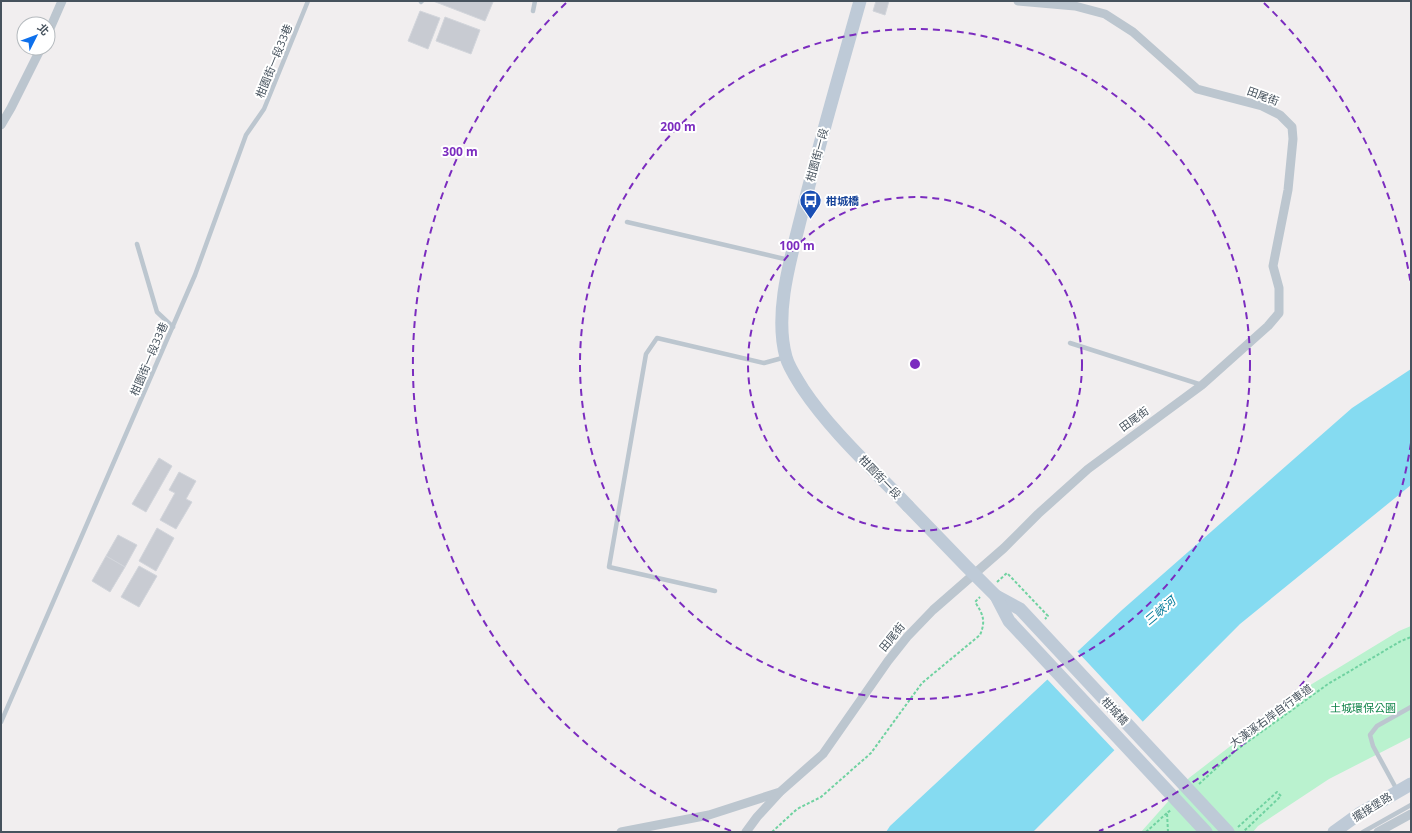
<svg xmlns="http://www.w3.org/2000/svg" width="1412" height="833" font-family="'Noto Sans','Noto Sans TC',sans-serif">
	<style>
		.green { fill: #baf2cf }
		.water { fill: #85dbf1 }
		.pier { fill: #f1eeef }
		.building { fill: #c8cbd2; stroke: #d2d5db }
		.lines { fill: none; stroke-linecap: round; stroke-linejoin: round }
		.path { stroke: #70d2a1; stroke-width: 2; stroke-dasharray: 3 2; stroke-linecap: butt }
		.lane { stroke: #bcc6cf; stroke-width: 4.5 }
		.street { stroke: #bcc6cf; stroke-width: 9 }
		.secondary { stroke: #becad7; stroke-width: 13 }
		.secondary-bridge { stroke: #becad7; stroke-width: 13 }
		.ring { fill: none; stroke: #7b2cbf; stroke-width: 2; stroke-dasharray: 7 5 }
		.labels { text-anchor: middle; stroke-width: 4; stroke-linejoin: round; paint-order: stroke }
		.street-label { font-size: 11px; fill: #46525d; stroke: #fff }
		.transit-label { font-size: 11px; font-weight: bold; fill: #164399; stroke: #fff; text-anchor: start }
		.park-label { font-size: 11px; fill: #11844a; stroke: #fff }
		.water-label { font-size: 12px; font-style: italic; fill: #057c9b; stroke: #fff }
		.centre { fill: #7b2cbf; stroke: #fff; stroke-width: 2 }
		.ring-label { font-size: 12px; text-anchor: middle; font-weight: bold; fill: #7b2cbf; stroke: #fff; stroke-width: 4; stroke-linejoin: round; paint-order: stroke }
	</style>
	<rect width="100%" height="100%" fill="#f1eeef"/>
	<!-- green -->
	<path class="green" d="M1411,626V737L1329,779L1258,826L1253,832H1141L1189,778L1307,687L1399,631Z"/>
	<!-- water -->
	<path class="water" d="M1411,369V485L1240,624L1033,832H886L890,826L1122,610L1352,408Z"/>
	<!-- pier -->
	<path class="pier" d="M1076,650L1144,723L1116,752L1046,678Z"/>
	<!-- building -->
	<g class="building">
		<path d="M433,1H490L493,2L485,21Z"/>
		<path d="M876,1H889L885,15L873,11Z"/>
		<path d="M420,11L440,18L428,49L408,41Z"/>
		<path d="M445,17L480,30L471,54L436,41Z"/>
		<path d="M159,458L172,466L146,512L132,504Z"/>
		<path d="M179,472L196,481L186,499L192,502L176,529L160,520L175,493L169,490Z"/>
		<path d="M157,528L174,538L156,571L139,561Z"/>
		<path d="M118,535L137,545L125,567L106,556Z"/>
		<path d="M106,556L125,567L110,592L92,581Z"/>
		<path d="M139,566L157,576L139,607L121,597Z"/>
	</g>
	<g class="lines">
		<!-- path -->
		<g class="path">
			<path d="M997,582L1007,573L1048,616L1045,619"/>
			<path d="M1199,784L1235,751L1328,684L1401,641L1411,637"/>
			<path d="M1238,827L1277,792L1281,796L1243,832"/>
			<path d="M772,832L797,809L821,797L871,753L922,683L980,635C986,621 983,614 975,602L980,597"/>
			<path d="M1146,832L1167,813"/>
			<path d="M1168,832L1167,813L1171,810"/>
		</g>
		<!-- lane -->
		<g class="lane">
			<path d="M421,2L422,1"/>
			<path d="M533,11L535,1"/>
			<path d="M627,222L789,260"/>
			<path d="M137,244L157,312L173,327"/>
			<path d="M1070,343L1202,385"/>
			<path d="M715,591L609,567L646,354L657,338L764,363L786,357"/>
			<path d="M1,722L195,275L246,135L264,109L308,1"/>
			<path d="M1397,790L1373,746L1370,735L1377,726L1411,707"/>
			<path d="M1363,832L1411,805"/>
		</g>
		<!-- street -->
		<g class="street">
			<path d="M48,33L62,1"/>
			<path d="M1,125L11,108L41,48"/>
			<path d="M621,832L709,815L780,792L823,754L888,661L907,637L933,610L1004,548L1038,514L1088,469L1202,385L1268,326L1279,313V288L1273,266L1288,190L1293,139L1292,127L1280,115L1262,106L1197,89L1133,32L1105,14L1075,6L1018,1"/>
			<path d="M746,832L757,817L779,793"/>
			<path d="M1378,832L1411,814"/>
		</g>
		<!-- secondary -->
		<g class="secondary">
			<path d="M860,1C841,69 821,137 804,205C793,251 773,310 786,357C789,368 797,379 803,389C831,431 873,469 908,506"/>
			<path d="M1334,832L1359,814L1411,784"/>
		</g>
		<!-- secondary-bridge -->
		<g class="secondary-bridge">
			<path d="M908,506L965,565L996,596L1020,609L1228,832"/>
			<path d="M996,596L1009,621L1206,832"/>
		</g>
	</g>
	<!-- distance rings -->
	<g class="ring">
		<circle cx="915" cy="364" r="167"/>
		<circle cx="915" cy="364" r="335"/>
		<path d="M1411 443A502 502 0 0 1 1099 831M731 831A502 502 0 0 1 566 3M1264 3A502 502 0 0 1 1411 285"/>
	</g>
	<!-- icons -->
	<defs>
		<symbol id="bus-pin" viewBox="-11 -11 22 30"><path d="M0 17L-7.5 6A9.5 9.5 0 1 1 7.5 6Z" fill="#1a4fb4" stroke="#fff"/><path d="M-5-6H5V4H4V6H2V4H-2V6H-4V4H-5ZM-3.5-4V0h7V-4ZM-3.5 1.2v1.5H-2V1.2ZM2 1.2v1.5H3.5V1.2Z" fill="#fff"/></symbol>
	</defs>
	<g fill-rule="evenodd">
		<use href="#bus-pin" x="798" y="188" width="25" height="34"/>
	</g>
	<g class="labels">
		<!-- street labels -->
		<g class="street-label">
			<text transform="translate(274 61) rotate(-68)" y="4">柑園街一段33巷</text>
			<text transform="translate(1263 96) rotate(20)" y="4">田尾街</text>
			<text transform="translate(817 155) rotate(-75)" y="4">柑園街一段</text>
			<text transform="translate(149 359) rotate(-67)" y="4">柑園街一段33巷</text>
			<text transform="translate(1134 419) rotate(-36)" y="4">田尾街</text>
			<text transform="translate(880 477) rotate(46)" y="4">柑園街一段</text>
			<text transform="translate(892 637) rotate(-51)" y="4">田尾街</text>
			<text transform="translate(1115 711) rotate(47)" y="4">柑城橋</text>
			<text transform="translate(1271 716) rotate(-36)" y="4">大漢溪右岸自行車道</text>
			<text transform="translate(1372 807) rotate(-32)" y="4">擺接堡路</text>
		</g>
		<!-- transit labels -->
		<g class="transit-label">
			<text x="826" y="205">柑城橋</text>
		</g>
		<!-- park labels -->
		<g class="park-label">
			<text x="1363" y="712">土城環保公園</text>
		</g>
		<!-- water labels -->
		<g class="water-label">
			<text transform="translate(1160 611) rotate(-40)" y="4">三峽河</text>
		</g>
	</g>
	<circle cx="915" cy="364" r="6" class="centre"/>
	<g class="ring-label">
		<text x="678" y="131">200 m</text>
		<text x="460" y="156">300 m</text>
		<text x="797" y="250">100 m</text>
	</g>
	<!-- border -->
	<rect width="1412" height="833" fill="none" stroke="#46525d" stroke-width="4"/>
	<!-- north arrow -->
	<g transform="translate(36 36) rotate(48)"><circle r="19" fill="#ffffff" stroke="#b5babe"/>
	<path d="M0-3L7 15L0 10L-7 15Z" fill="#0e70ec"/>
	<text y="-6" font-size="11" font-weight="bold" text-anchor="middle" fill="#46525d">北</text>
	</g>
</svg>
